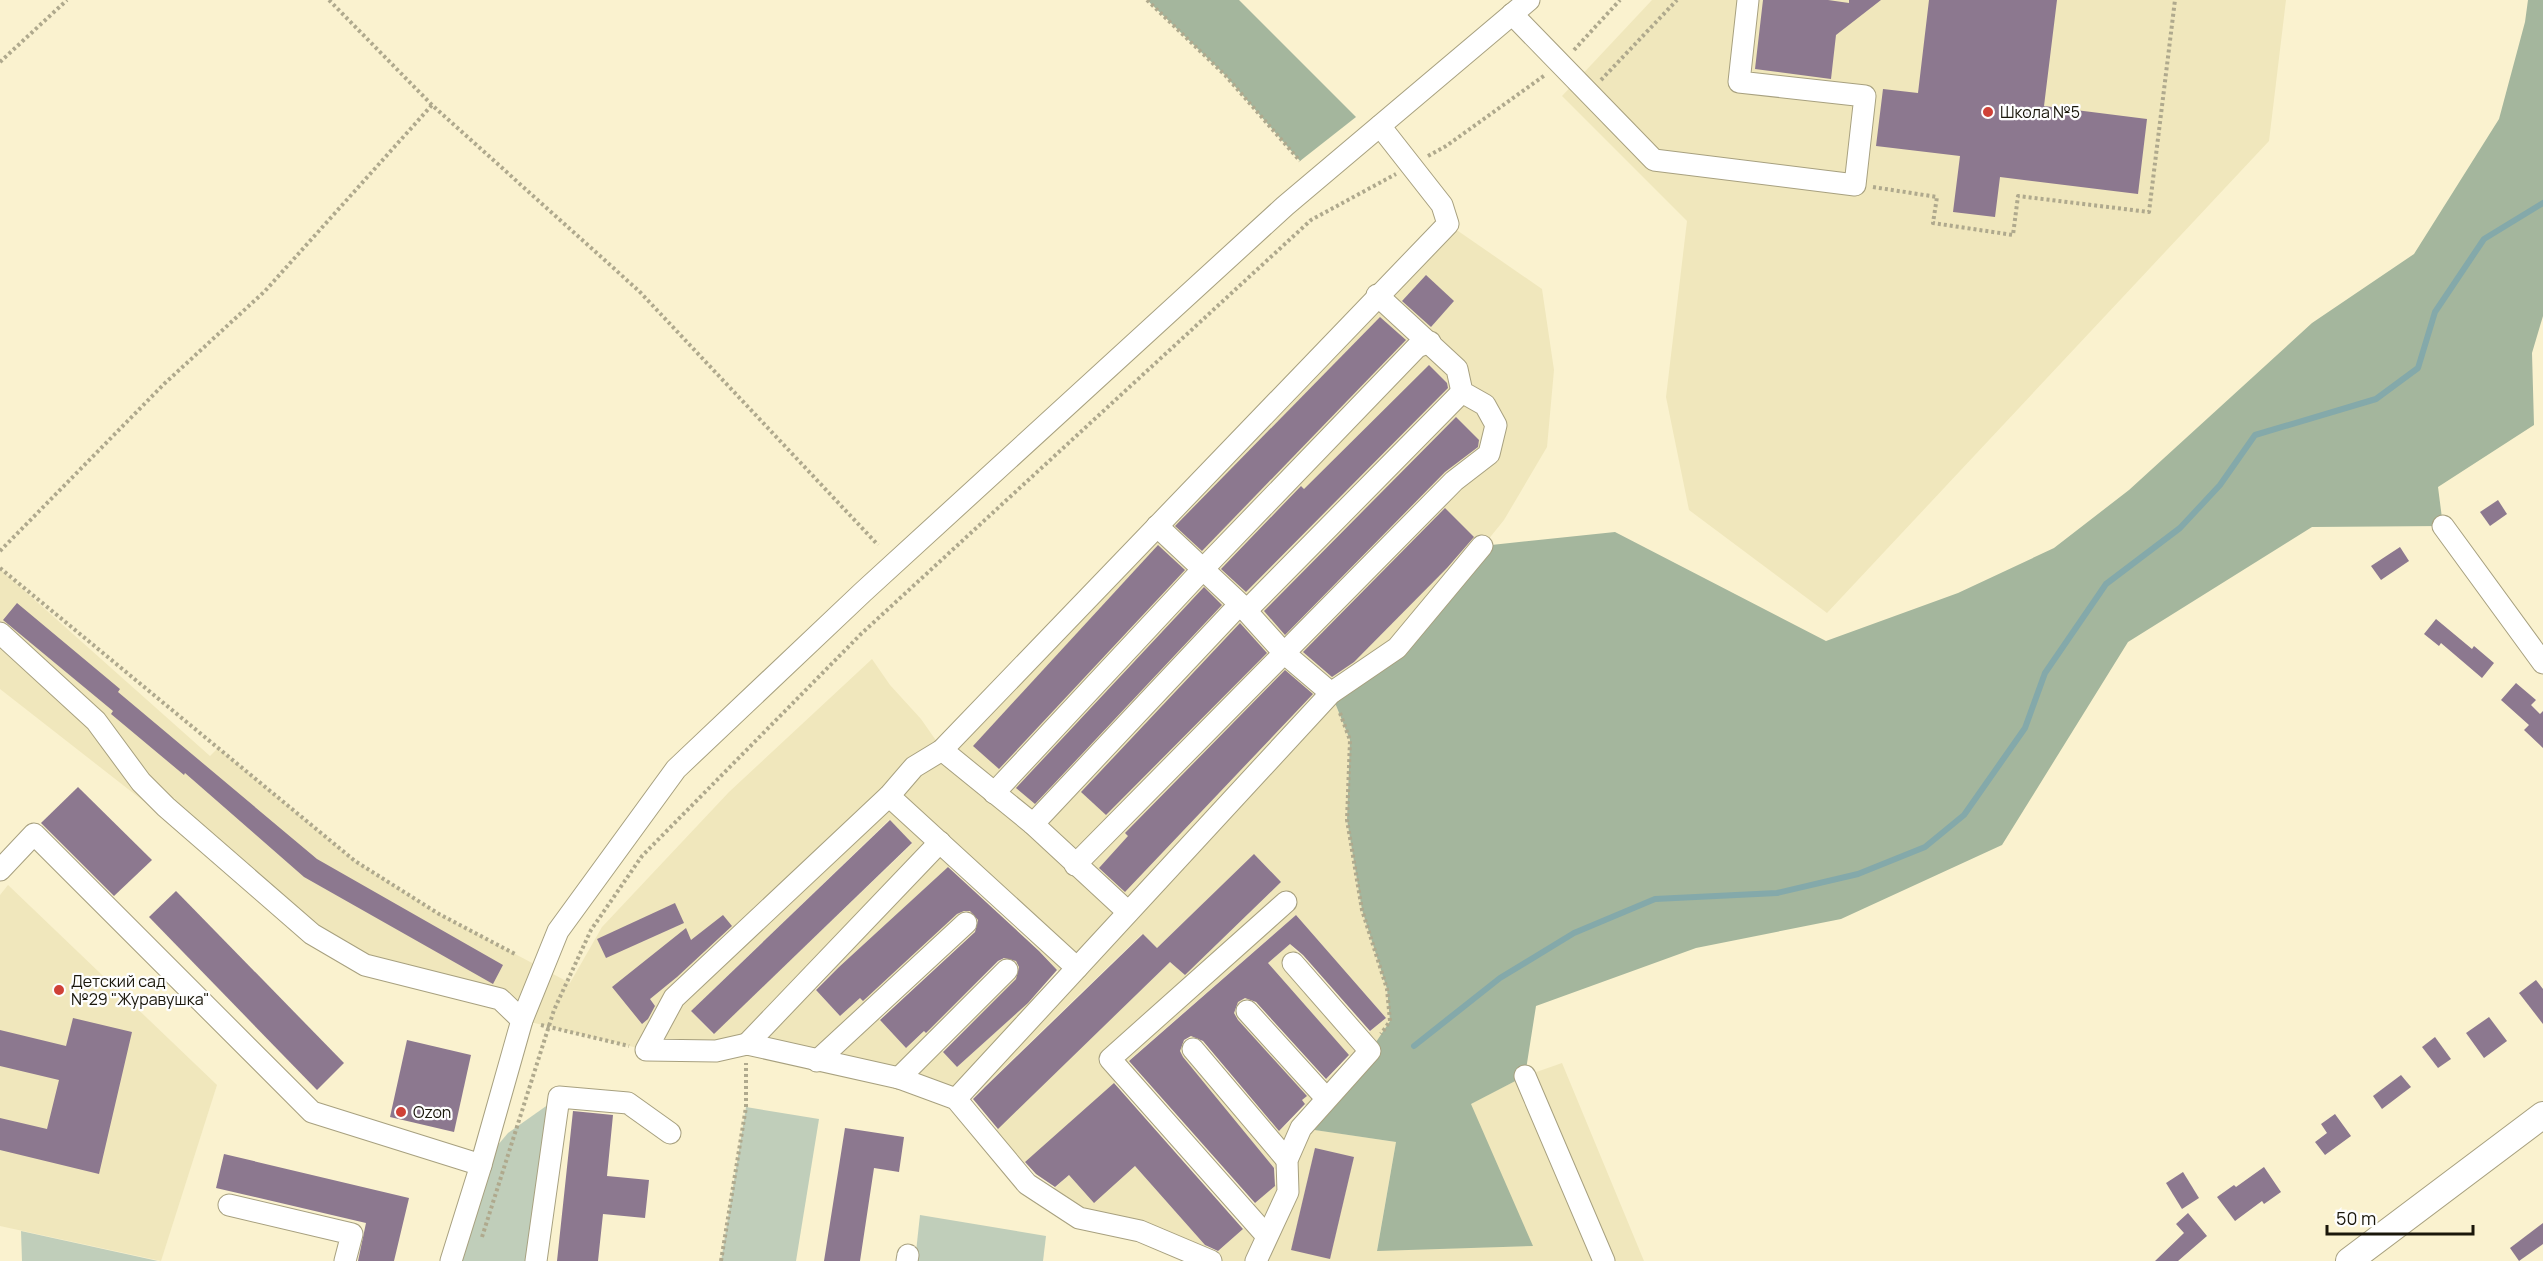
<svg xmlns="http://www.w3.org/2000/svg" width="2543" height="1261" font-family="Manrope,sans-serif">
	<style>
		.built { fill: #f0e7bc; fill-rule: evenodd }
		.green { fill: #c0ceba }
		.forest { fill: #a4b69d }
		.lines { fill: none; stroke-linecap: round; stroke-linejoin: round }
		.stream { stroke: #84a9aa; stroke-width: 6 }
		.building { fill: #8c788f }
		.minor-casing { stroke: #a7a07f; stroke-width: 23 }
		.major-casing { stroke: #a7a07f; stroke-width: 28 }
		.path { stroke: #afa98d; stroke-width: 4; stroke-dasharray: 3 3; stroke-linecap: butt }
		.minor { stroke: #fff; stroke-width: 21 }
		.major { stroke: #fff; stroke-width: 26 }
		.poi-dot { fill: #cf4137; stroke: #fefefe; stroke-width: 2 }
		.labels { text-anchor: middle; stroke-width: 4.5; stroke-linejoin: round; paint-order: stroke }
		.poi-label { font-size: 16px; fill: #1a170b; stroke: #fefefe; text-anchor: start }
	</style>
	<rect width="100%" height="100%" fill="#faf2cf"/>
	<!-- built -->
	<g class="built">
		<path d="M1652,0H2286L2269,141L1827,613L1689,510L1666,397L1687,221L1562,96Z"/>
		<path d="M1448,224L1542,289L1554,370L1547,447L1504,520L1454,582L1331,693L1350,740L1347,820L1362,910L1387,989L1390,1021L1370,1051L1302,1128L1396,1142L1377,1250L1532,1246L1470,1104L1525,1076L1562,1063L1644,1261H1211L1079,1218L1027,1184L956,1099L747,1044L646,1050L522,1020L500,999L365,965L160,814L0,689V569L210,756L218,748L355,861L439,914L570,983L602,927L729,792L872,659L890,685L921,719L942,749ZM889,820L912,844L713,1034L691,1011ZM1254,855L1281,882L1185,975L1170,962L996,1130L969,1101L1142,934L1157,948ZM956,860L1060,973L957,1067L942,1050L1031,969L1013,950L906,1048L879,1019L984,923L965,902L840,1016L815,989ZM1296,915L1386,1018L1368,1033L1290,944L1268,963L1351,1058L1323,1082L1243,990L1222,1009L1307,1107L1279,1131L1194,1034L1173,1052L1283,1178L1253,1205L1128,1061ZM1116,1082L1245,1227L1214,1255L1135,1166L1094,1202L1109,1139L1047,1195L1021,1166Z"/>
		<path d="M8,885L217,1085L161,1261L0,1226V895Z"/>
	</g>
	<!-- green -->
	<g class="green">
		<path d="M559,1097L536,1261H451L481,1165L508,1133Z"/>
		<path d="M746,1107L819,1119L796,1261H721Z"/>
		<path d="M920,1215L1046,1236L1043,1261H915Z"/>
		<path d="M21,1231L158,1261H22Z"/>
	</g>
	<!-- forest -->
	<g class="forest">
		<path d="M1147,0H1239L1356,117L1300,161L1225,75Z"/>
		<path d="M2528,0H2543V316L2532,353L2534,425L2438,487L2443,526L2312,527L2128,642L2002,845L1841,919L1696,948L1536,1006L1525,1076L1471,1104L1533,1246L1377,1251L1396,1142L1301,1128L1370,1051L1390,1021L1387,989L1362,910L1347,820L1350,740L1331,693L1397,648L1482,546L1615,532L1826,641L1958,593L2054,548L2129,490L2312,323L2414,254L2499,119L2525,22Z"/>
	</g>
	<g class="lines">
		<!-- stream -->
		<path class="stream" d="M1414,1046L1500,978L1574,933L1655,899L1777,893L1858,874L1925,847L1964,815L2025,728L2045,673L2106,584L2180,528L2220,485L2255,435L2376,399L2418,368L2435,312L2484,239L2543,203"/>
	</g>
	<!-- building -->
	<g class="building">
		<path d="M1763,0H1828L1849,3V0H1881L1836,35L1831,79L1755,69Z"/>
		<path d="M1929,0H2057L2044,106L2147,119L2138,194L2000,177L1995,217L1953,212L1960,156L1876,146L1883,89L1918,93Z"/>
		<path d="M1426,275L1454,301L1431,327L1402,301Z"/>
		<path d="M1380,317L1406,340L1202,551L1175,526Z"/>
		<path d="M1429,365L1447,383L1448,388L1246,592L1221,569L1301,486L1304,489Z"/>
		<path d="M1456,417L1479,440L1478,447L1445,472L1285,635L1264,611Z"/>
		<path d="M2498,500L2507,514L2490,526L2480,512Z"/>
		<path d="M1445,508L1474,537L1447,568L1354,662L1332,677L1303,652Z"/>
		<path d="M1158,545L1185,570L999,769L973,746Z"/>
		<path d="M2400,547L2409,561L2381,580L2371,566Z"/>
		<path d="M1204,587L1222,605L1035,804L1016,788Z"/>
		<path d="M17,603L120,689L118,692L317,859L503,965L493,984L304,877L185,773L184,775L111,714L113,711L3,620Z"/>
		<path d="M2436,619L2472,649L2474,646L2494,663L2482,678L2441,643L2439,646L2424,634Z"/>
		<path d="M1240,623L1267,653L1106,815L1081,792Z"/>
		<path d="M1285,670L1313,694L1125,892L1099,868L1128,836L1125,833Z"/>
		<path d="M2516,683L2536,700L2531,705L2540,714L2543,711V748L2524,730L2529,725L2501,700Z"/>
		<path d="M78,787L152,860L114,896L41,823Z"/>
		<path d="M890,820L912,843L714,1034L691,1011Z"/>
		<path d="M1254,854L1281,882L1185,975L1170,962L998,1129L973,1099L985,1087L1143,934L1157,948Z"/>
		<path d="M948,867L1039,951L1057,970L1028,1003L957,1067L943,1052L1016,979L1019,967L1016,961L1004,958L998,961L926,1033L924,1031L906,1048L880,1020L975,932L978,920L970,911H964L957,914L863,1001L860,998L840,1016L816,990L839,967Z"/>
		<path d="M176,891L344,1063L317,1090L149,917Z"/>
		<path d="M675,903L684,923L606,958L597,939Z"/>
		<path d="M723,915L732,926L677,977L650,999L655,1006L648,1019L642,1024L612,987L686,928L691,940Z"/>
		<path d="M1296,915L1386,1018L1370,1031L1303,955L1290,944L1268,963L1349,1055L1326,1079L1256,1002L1245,998L1238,1002L1234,1013L1238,1020L1307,1096L1302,1100L1305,1104L1279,1131L1203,1041L1191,1036L1184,1040L1180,1051L1183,1057L1274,1168L1275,1186L1255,1203L1129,1061Z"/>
		<path d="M2536,980L2543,989V1024L2519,993Z"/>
		<path d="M2489,1017L2507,1041L2484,1058L2466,1033Z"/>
		<path d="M73,1018L132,1032L99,1174L0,1150V1118L47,1129L59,1080L0,1066V1030L66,1046Z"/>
		<path d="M2435,1037L2451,1059L2438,1068L2422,1047Z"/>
		<path d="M407,1040L471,1055L454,1132L390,1117Z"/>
		<path d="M2401,1075L2411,1087L2382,1109L2373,1096Z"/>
		<path d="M1114,1083L1243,1229L1218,1251L1205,1245L1135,1166L1094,1203L1069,1175L1055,1187L1036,1174L1025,1162Z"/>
		<path d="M573,1111L613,1115L607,1176L649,1180L645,1218L603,1214L598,1261H557Z"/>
		<path d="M2335,1114L2351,1136L2325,1155L2315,1142L2327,1133L2321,1124Z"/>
		<path d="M845,1128L904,1137L899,1172L874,1168L860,1261H824Z"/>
		<path d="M1315,1148L1354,1157L1330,1259L1291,1250Z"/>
		<path d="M224,1154L409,1198L394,1261H358L366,1223L216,1188Z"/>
		<path d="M2264,1167L2281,1192L2264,1204L2262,1201L2235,1221L2217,1197L2234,1185L2236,1187Z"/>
		<path d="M2183,1172L2199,1198L2182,1209L2166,1183Z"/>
		<path d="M2188,1213L2207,1236L2178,1261H2155L2184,1233L2176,1224Z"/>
		<path d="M2543,1223V1244L2519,1261L2510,1248Z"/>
	</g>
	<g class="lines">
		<defs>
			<g id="minor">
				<path d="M1512,14L1654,160L1855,185L1865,96L1739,82L1748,0"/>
				<path d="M1157,526L1240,604L1284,653L1331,693"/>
				<path d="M2443,526L2543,663"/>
				<path d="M1246,611L1462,392"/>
				<path d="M0,633L96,721L141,782L166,807L312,934L365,965L500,999L522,1020"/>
				<path d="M942,750L1033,824L1128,912"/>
				<path d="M994,793L1204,568L1417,347L1430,342"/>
				<path d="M889,796L1077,968"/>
				<path d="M1033,824L1240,604"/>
				<path d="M1075,865L1454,481L1489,454L1496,425L1485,405L1462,392L1457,369L1377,295"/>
				<path d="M0,870L34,834L312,1112L481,1165"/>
				<path d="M1247,1011L1326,1098"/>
				<path d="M747,1044L940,842"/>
				<path d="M1193,1049L1287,1160"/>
				<path d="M817,1061L966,923"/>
				<path d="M1525,1076L1604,1261"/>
				<path d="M899,1078L1007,970"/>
				<path d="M956,1099L1331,693L1397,648L1482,546"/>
				<path d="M229,1205L352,1234L345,1261"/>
				<path d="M1266,1235L1110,1059L1286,902"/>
				<path d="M451,1261L481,1165L522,1020L558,931L676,769L863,592L1285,206L1529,0"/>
				<path d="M536,1261L559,1097L628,1103L670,1133"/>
				<path d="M907,1261L908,1255"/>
				<path d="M1211,1261L1140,1231L1079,1218L1027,1184L956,1099L899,1078L747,1044L716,1051L646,1050L674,998L889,796L914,767L942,750L1448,224L1442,205L1380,126"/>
				<path d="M1256,1261L1288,1192L1287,1160L1301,1128L1370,1051L1293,963"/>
			</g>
			<path id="major" d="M2349,1261L2543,1115"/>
		</defs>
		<!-- minor casing -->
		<use href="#minor" class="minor-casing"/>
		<!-- major casing -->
		<use href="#major" class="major-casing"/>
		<!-- path -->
		<g class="path">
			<path d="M329,0L432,105L639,291L878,545"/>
			<path d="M1147,0L1225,75L1300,161"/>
			<path d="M1574,50L1620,0"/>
			<path d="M0,62L67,0"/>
			<path d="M1601,80L1677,0"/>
			<path d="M1428,156L1446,146L1545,75"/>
			<path d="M1873,187L1937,197L1933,223L2013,235L2018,196L2149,212L2175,0"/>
			<path d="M0,551L164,384L265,291L432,105"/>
			<path d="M0,568L355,861L439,914L515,954"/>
			<path d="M1340,713L1350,740L1347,820L1362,910L1387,989L1390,1021L1381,1034"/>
			<path d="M541,1025L629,1046"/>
			<path d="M482,1237L554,1010L591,930L642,856L861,634L1311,220L1396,174"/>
			<path d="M721,1261L746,1107V1063"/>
		</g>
		<!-- minor -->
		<use href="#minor" class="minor"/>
		<!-- major -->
		<use href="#major" class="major"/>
	</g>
	<!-- markers -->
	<g class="poi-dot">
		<circle cx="1988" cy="112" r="6"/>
		<circle cx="59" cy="990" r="6"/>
		<circle cx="401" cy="1112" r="6"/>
	</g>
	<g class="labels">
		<!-- poi labels -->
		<g class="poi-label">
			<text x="2000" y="118">Школа №5</text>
			<text x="71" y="987">Детский сад<tspan x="71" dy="18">№29 "Журавушка"</tspan></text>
			<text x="413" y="1118">Ozon</text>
		</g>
	</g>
	<!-- scale -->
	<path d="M2327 1225v9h146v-9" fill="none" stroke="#1a170b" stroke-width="3"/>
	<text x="2336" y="1225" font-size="18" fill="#1a170b" stroke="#fefefe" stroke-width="4.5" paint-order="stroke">50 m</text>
</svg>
